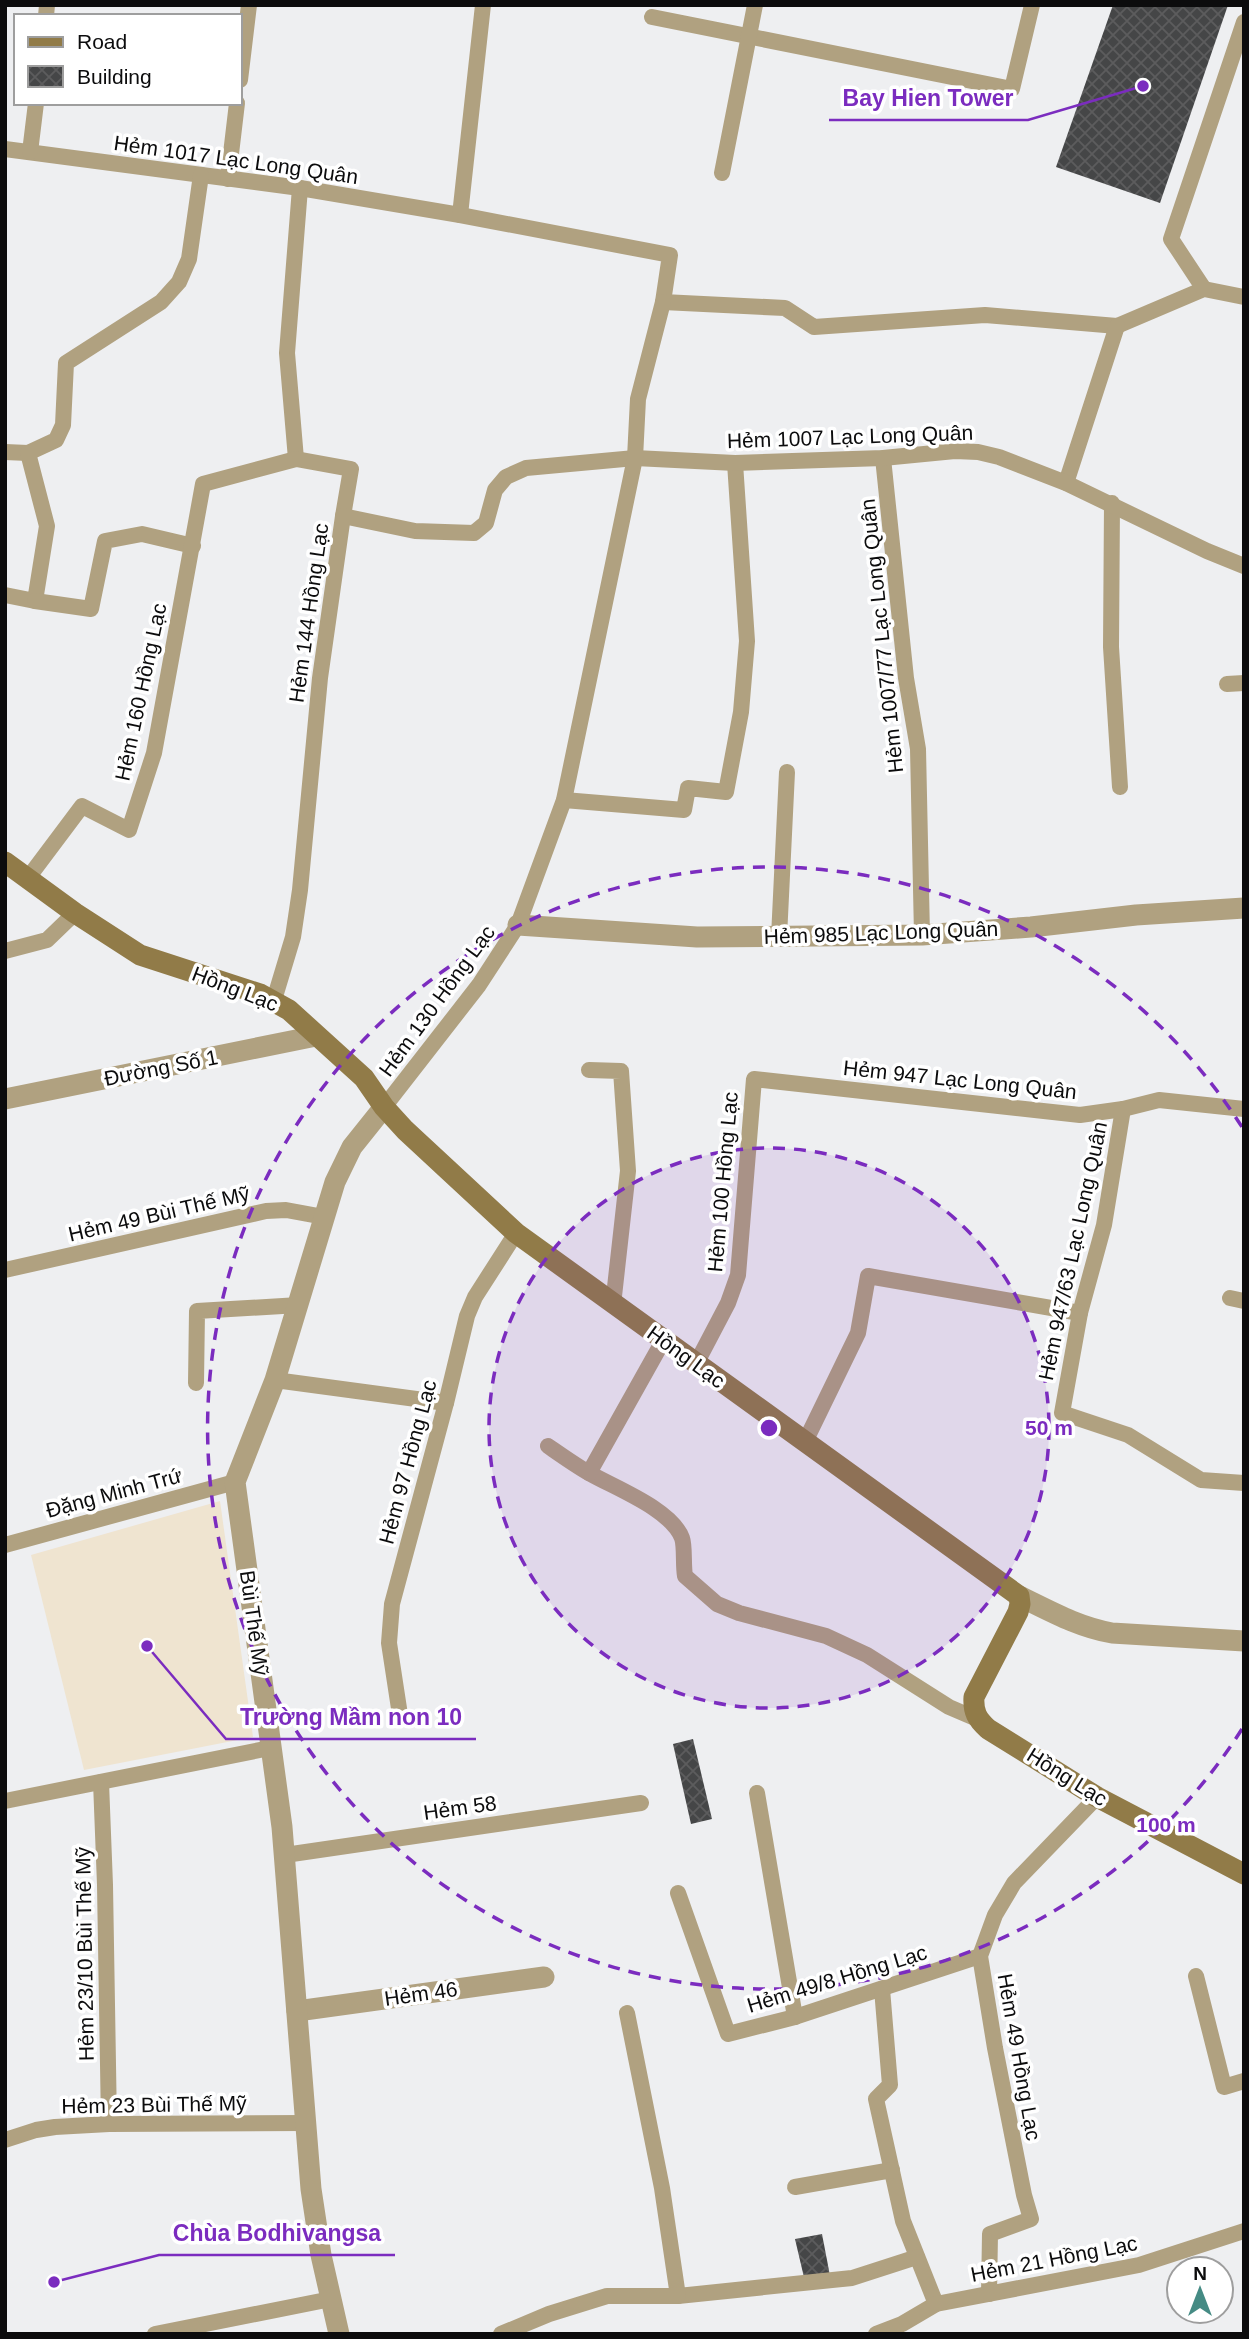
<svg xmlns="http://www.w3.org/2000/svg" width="1249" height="2339" font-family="Helvetica,sans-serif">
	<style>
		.education { fill: #efe4d0 }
		.building { fill: url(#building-cross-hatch) }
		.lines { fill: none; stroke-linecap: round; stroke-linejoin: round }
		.lane { stroke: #b0a180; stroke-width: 16 }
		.street { stroke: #b0a180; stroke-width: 21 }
		.secondary { stroke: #917b48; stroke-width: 21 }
		.ring { fill: none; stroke: #7b2cbf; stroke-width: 3.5; stroke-dasharray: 12 9 }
		.labels { text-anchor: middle; stroke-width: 7; stroke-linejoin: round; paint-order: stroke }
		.street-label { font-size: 21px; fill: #0c0c0d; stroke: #fff }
		.centre { fill: #7b2cbf; stroke: #fff; stroke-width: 3.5 }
		.ring-label { font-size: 21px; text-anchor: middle; font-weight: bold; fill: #7b2cbf; stroke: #fff; stroke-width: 7; stroke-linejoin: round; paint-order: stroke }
		.leader { fill: none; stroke: #7b2cbf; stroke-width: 2.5 }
		.callout-dot { fill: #7b2cbf; stroke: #fff; stroke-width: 2.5 }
		.callout-label { font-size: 23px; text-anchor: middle; font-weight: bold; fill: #7b2cbf; stroke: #fff; stroke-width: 7; stroke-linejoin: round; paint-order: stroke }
	</style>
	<defs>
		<pattern id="building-cross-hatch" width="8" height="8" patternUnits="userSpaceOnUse" patternTransform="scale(1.75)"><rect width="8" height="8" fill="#454647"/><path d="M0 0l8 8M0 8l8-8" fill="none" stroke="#5c5c5d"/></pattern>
	</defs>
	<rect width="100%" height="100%" fill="#eeeff1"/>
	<!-- education -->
	<path class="education" d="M220,1501L253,1737L84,1770L31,1555Z"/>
	<!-- building -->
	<g class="building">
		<path d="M1113,5H1228L1160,203L1056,167Z"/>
		<path d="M693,1739L712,1819L691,1824L673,1744Z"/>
		<path d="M822,2234L831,2281L806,2286L795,2239Z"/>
	</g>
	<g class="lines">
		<!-- lane -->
		<g class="lane">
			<path d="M46,16L47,5"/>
			<path d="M652,17L1012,89L1032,5"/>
			<path d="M240,80L249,5"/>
			<path d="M5,149L300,188L460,215L670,255L663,302L785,308L814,327L985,315L1117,326L1204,289L1244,297"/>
			<path d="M30,152L36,103"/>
			<path d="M722,173L755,5"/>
			<path d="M228,179L237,103"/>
			<path d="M460,215L483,5"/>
			<path d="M1204,289L1171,239L1244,22"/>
			<path d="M5,452L28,453"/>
			<path d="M883,458L906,678L918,749L922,935"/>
			<path d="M296,459L287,353L300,188"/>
			<path d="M1066,483L1117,326"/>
			<path d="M1112,503L1111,647L1120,787"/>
			<path d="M5,595L35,601L47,526L28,453L56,440L63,425L66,363L161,302L179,282L189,259L201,175"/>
			<path d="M35,601L91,609L105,541L142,534L193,546"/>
			<path d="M1227,684L1244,683"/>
			<path d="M564,800L684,810L688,788L726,792L741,712L747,641L735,463"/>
			<path d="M28,878L82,806L129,830L154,753L203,484L296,459L351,469L343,516"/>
			<path d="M779,937L787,772"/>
			<path d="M5,951L47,940L75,913"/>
			<path d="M274,1000L293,937L300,890L320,678L343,516L415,531L474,533L486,523L495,490L506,477L526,468L635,458L735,463L883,458L955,451L978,452L999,457L1066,483L1207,551L1244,566"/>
			<path d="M589,1070L621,1071L628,1171L613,1305"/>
			<path d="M384,1107L479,985L518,925L564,800L635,458L638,399L663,302"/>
			<path d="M1123,1109L1104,1225L1080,1313L1062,1413L1128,1435L1201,1480L1244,1483"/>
			<path d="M5,1270L266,1211L286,1210L324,1217"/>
			<path d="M1230,1298L1244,1301"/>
			<path d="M696,1364L728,1303L738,1275L754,1079L1080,1115L1123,1109L1159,1100L1244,1109"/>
			<path d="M275,1380L446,1403"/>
			<path d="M196,1383L197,1311L299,1305"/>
			<path d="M805,1442L858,1333L868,1276L1080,1313"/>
			<path d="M548,1446C561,1455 575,1465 589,1473C615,1488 671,1509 682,1538C685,1546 683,1565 685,1576L717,1604L739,1613L826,1636L867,1655L949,1707L977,1719"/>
			<path d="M589,1473L663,1341"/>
			<path d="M5,1545L235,1482"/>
			<path d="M400,1715L389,1643L392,1604L446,1403L467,1316L475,1297L516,1233"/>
			<path d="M101,1782L105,1885L109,2124"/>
			<path d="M757,1793L795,2017"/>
			<path d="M5,1801L270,1748"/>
			<path d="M285,1855L641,1803"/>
			<path d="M678,1893L728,2034L795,2017L980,1956"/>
			<path d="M1196,1976L1224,2087L1244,2081"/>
			<path d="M882,1989L890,2085L876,2099L903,2221L936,2304"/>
			<path d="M5,2140L36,2130L55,2127L109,2124L305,2123"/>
			<path d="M795,2187L892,2170"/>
			<path d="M989,2294L990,2234L1031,2219L1024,2195L995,2048L980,1956L995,1915L1014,1883L1097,1797"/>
			<path d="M678,2296L852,2278L917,2257"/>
			<path d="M155,2334L331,2299"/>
			<path d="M501,2334L549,2314L607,2296H678L662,2188L627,2013"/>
			<path d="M876,2334L902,2324L936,2304L1139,2265L1244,2231"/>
		</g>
		<!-- street -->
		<g class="street">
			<path d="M518,925L697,937L922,935L1031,927L1136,915L1244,908"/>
			<path d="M5,1099L316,1036"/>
			<path d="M1019,1596C1050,1611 1078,1627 1112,1633L1244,1641"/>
			<path d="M297,2011L544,1977"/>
			<path d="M339,2334L321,2255L311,2189L282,1827L235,1482L275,1380L335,1182L352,1147L384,1107"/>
		</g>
		<!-- secondary -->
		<path class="secondary" d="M5,862L75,913L140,955L260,994L289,1010L364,1078L384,1107L405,1130L516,1233L1019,1596L1020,1604L1018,1612L974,1697C973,1712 977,1719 988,1729L1097,1797L1244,1874"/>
	</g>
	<!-- distance rings -->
	<circle cx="769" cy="1428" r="280" fill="#7b2cbf" fill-opacity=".12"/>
	<g class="ring">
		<circle cx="769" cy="1428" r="280"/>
		<path d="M1242 1729A561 561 0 1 1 1242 1127"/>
	</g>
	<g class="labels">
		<!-- street labels -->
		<g class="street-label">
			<text transform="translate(236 160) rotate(8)" y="7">Hẻm 1017 Lạc Long Quân</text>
			<text transform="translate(850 437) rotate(-2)" y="7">Hẻm 1007 Lạc Long Quân</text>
			<text transform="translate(309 613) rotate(-82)" y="7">Hẻm 144 Hồng Lạc</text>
			<text transform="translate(882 636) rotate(-96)" y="7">Hẻm 1007/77 Lạc Long Quân</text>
			<text transform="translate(141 692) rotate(-78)" y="7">Hẻm 160 Hồng Lạc</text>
			<text transform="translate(881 933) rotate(-2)" y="7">Hẻm 985 Lạc Long Quân</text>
			<text transform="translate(235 989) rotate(21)" y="7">Hồng Lạc</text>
			<text transform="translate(437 1001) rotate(-54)" y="7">Hẻm 130 Hồng Lạc</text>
			<text transform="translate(161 1068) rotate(-11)" y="7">Đường Số 1</text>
			<text transform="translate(960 1080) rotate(6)" y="7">Hẻm 947 Lạc Long Quân</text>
			<text transform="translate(723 1182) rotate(-85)" y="7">Hẻm 100 Hồng Lạc</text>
			<text transform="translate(159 1214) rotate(-13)" y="7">Hẻm 49 Bùi Thế Mỹ</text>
			<text transform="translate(1073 1251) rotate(-78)" y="7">Hẻm 947/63 Lạc Long Quân</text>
			<text transform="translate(686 1357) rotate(36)" y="7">Hồng Lạc</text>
			<text transform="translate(408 1462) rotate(-75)" y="7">Hẻm 97 Hồng Lạc</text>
			<text transform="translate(114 1493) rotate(-15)" y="7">Đặng Minh Trứ</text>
			<text transform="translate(254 1623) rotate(82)" y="7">Bùi Thế Mỹ</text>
			<text transform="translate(1067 1777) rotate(32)" y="7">Hồng Lạc</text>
			<text transform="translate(460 1808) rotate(-8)" y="7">Hẻm 58</text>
			<text transform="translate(85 1954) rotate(-91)" y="7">Hẻm 23/10 Bùi Thế Mỹ</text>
			<text transform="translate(837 1979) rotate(-17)" y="7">Hẻm 49/8 Hồng Lạc</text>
			<text transform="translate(421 1994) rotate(-8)" y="7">Hẻm 46</text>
			<text transform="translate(1019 2057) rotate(80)" y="7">Hẻm 49 Hồng Lạc</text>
			<text transform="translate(154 2105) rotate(-1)" y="7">Hẻm 23 Bùi Thế Mỹ</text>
			<text transform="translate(1054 2259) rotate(-11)" y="7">Hẻm 21 Hồng Lạc</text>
		</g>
	</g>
	<circle cx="769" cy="1428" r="10" class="centre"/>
	<g class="ring-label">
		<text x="1049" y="1435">50 m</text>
		<text x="1166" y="1832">100 m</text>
	</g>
	<!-- callouts -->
	<path class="leader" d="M1143 86L1028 120H829M147 1646L226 1739H476M54 2282L159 2255H395"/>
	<g class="callout-dot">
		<circle cx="1143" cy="86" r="7"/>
		<circle cx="147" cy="1646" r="7"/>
		<circle cx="54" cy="2282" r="7"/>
	</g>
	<g class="callout-label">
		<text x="928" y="106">Bay Hien Tower</text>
		<text x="351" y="1725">Trường Mầm non 10</text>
		<text x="277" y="2241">Chùa Bodhivangsa</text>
	</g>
	<!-- border -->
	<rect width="1249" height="2339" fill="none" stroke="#0c0c0d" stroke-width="14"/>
	<!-- legend -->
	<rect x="14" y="14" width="228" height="91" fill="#ffffff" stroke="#9e9e9e" stroke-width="2"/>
	<rect x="28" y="37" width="35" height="10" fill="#917b48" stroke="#9e9e9e" stroke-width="2"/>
	<text x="77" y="49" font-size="21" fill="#0c0c0d">Road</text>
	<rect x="28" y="66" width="35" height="21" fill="url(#building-cross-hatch)" stroke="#9e9e9e" stroke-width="2"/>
	<text x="77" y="84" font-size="21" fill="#0c0c0d">Building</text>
	<!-- north arrow -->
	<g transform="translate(1200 2290)"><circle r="33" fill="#ffffff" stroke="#9e9e9e" stroke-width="2"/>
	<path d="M0-5L12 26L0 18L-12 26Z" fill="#458b84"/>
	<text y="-10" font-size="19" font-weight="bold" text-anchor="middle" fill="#0c0c0d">N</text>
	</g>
</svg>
